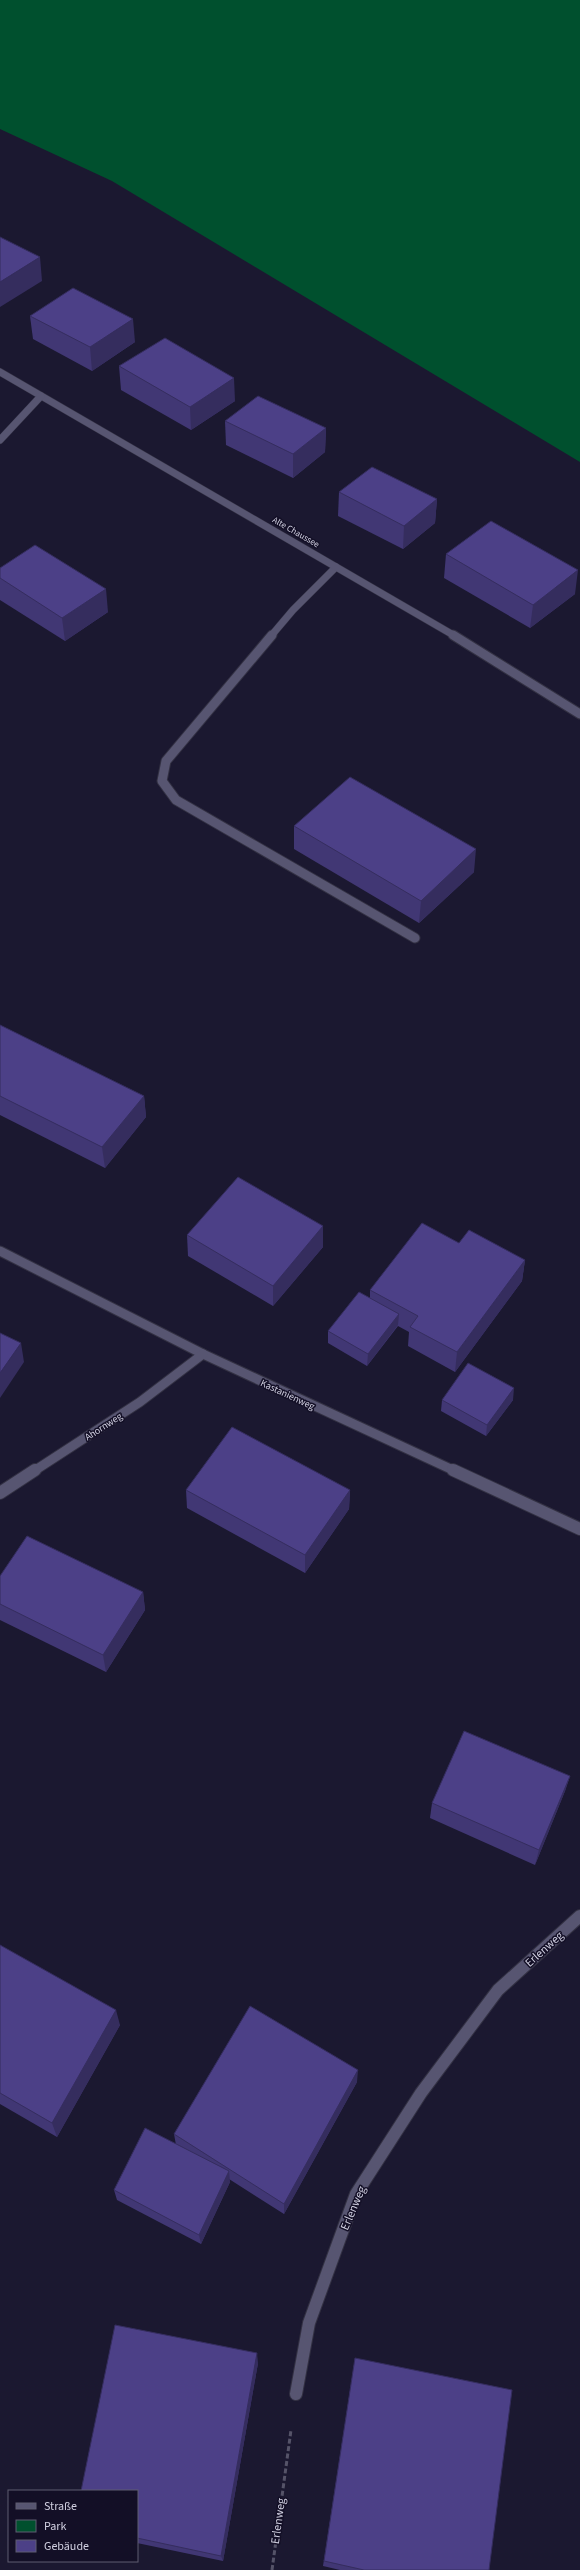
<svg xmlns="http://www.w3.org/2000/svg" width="580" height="2570" font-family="'Source Sans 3',sans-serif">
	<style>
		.green { fill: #00502e }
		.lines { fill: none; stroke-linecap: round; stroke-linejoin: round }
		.lane-far1-casing { stroke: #333143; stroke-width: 8 }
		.lane-casing { stroke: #333143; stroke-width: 11 }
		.street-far2-casing { stroke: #333143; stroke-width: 8 }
		.street-far1-casing { stroke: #333143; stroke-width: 11 }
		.street-casing { stroke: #333143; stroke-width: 14 }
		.path { stroke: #555368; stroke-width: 3; stroke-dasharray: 5 2.5; stroke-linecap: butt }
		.lane-far1 { stroke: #575571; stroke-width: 7 }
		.lane { stroke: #575571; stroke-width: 9 }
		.street-far2 { stroke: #575571; stroke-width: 7 }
		.street-far1 { stroke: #575571; stroke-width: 9 }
		.street { stroke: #575571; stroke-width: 12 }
		.wall { fill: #413774 }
		.shaded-wall { fill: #352d5e }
		.building { fill: #4c4087; stroke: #352d5e }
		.labels { text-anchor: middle; stroke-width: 3; stroke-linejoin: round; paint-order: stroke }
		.far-street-label { font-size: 9px; fill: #d0cfe0; stroke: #130f26 }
		.street-label { font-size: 10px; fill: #d0cfe0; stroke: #130f26 }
		.near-street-label { font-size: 12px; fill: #d0cfe0; stroke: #130f26 }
	</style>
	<rect width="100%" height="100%" fill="#1b1830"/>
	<!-- green -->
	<path class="green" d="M0,0H580V462L112,181L0,129Z"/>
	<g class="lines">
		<defs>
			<path id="lane-far1" d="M271,636L293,610L336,567"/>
			<path id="lane" d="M272,635L166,761L162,781L176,800L415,938"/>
			<g id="street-far2">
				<path d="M0,372L455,636"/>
				<path d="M0,440L41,396"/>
			</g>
			<g id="street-far1">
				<path d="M453,635L580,714"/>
				<path d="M0,1251L203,1354L455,1471"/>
				<path d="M34,1471L140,1402L203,1354"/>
			</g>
			<g id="street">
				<path d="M453,1470L580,1529"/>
				<path d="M0,1493L35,1470"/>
				<path d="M296,2394L309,2323L356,2194L421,2093L498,1990L580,1916"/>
			</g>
		</defs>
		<!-- lane-far1 casing -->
		<use href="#lane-far1" class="lane-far1-casing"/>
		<!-- lane casing -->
		<use href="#lane" class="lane-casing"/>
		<!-- street-far2 casing -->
		<use href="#street-far2" class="street-far2-casing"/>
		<!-- street-far1 casing -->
		<use href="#street-far1" class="street-far1-casing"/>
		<!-- street casing -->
		<use href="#street" class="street-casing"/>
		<!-- path -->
		<path class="path" d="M272,2570L291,2430"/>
		<!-- lane-far1 -->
		<use href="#lane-far1" class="lane-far1"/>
		<!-- lane -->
		<use href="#lane" class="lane"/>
		<!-- street-far2 -->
		<use href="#street-far2" class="street-far2"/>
		<!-- street-far1 -->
		<use href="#street-far1" class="street-far1"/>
		<!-- street -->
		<use href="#street" class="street"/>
	</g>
	<!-- wall -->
	<g class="wall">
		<path d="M30,316L135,342L92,371L33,339Z"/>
		<path d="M119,366L235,401L191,430L121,390Z"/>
		<path d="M225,421L326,428L325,452L293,478L226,445Z"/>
		<path d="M339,492L437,499L435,523L403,549L338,516Z"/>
		<path d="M446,554L575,594L530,628L444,578Z"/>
		<path d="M0,568L108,612L65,641L0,600Z"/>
		<path d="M294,826L474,872L419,923L294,849Z"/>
		<path d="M0,1025L144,1096L146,1117L105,1168L0,1115Z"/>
		<path d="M323,1226V1247L273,1306L188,1256L187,1235Z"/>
		<path d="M459,1243L525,1260L522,1281L455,1372L408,1346L409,1332L398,1326L367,1366L328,1343V1331L370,1298V1290Z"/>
		<path d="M442,1400H513L486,1436L441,1411Z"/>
		<path d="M186,1490H350L349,1509L305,1573L187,1508Z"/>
		<path d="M0,1576L143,1592L145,1610L106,1672L0,1620Z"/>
		<path d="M570,1776L565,1791L535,1865L430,1818L432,1803Z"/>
		<path d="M0,1945L120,2025L57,2137L0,2104Z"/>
		<path d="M357,2082L284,2214L229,2179L230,2182L201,2244L117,2200L114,2190L176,2145L174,2134Z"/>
		<path d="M355,2358L489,2570H340L323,2566Z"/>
		<path d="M258,2363L223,2561L137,2543V2491Z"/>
	</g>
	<!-- shaded-wall -->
	<g class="shaded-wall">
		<path d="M40,257L42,281L0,307V282Z"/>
		<path d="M133,319L135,342L92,371L90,347Z"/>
		<path d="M234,378L235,401L191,430L190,407Z"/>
		<path d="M326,428L325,452L293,478V454Z"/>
		<path d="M437,499L435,523L403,549L404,526Z"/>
		<path d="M578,570L575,594L530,628L533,605Z"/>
		<path d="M106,589L108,612L65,641L62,618Z"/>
		<path d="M476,849L474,872L419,923L421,901Z"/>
		<path d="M144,1096L146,1117L105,1168L102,1147Z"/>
		<path d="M323,1226V1247L273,1306V1286Z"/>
		<path d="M525,1260L522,1281L455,1372L457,1352Z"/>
		<path d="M399,1314L398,1325L367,1366L368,1354Z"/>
		<path d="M21,1343L24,1362L0,1398V1373Z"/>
		<path d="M514,1388L513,1400L486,1436L487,1425Z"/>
		<path d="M350,1490L349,1509L305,1573V1555Z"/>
		<path d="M143,1592L145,1610L106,1672L103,1655Z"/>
		<path d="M570,1776L565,1791L535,1865L539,1850Z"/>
		<path d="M116,2010L120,2025L57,2137L52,2123Z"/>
		<path d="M358,2070L357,2082L284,2214V2204Z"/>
		<path d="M229,2171L230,2182L201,2244L199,2235Z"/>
		<path d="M257,2353L258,2363L223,2561L221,2556Z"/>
	</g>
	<!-- building -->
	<g class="building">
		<path d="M0,237L40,257L0,282Z"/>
		<path d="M73,288L133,319L90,347L30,316Z"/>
		<path d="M165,338L234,378L190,407L119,366Z"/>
		<path d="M258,396L326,428L293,454L225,421Z"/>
		<path d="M372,467L437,499L404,526L339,492Z"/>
		<path d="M491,521L578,570L533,605L446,554Z"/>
		<path d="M35,545L106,589L62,618L0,578V568Z"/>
		<path d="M350,777L476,849L421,901L294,826Z"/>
		<path d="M0,1025L144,1096L102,1147L0,1096Z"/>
		<path d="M238,1177L323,1226L273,1286L187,1235Z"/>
		<path d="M422,1223L459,1243L469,1230L525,1260L457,1352L410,1327L418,1316L370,1290Z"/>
		<path d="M359,1292L399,1314L368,1354L328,1331Z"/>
		<path d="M0,1333L21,1343L0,1373Z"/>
		<path d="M468,1363L514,1388L487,1425L442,1400Z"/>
		<path d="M232,1427L350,1490L305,1555L186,1490Z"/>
		<path d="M27,1536L143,1592L103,1655L0,1604V1576Z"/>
		<path d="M464,1731L570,1776L539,1850L432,1803Z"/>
		<path d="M0,1945L116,2010L52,2123L0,2093Z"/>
		<path d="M250,2006L358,2070L284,2204L174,2134Z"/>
		<path d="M145,2128L229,2171L199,2235L114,2190Z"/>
		<path d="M115,2325L257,2353L221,2556L137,2538V2491H81Z"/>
		<path d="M355,2358L512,2390L489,2570H364L324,2561Z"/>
	</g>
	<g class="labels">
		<!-- far-street labels -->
		<g class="far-street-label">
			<text transform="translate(296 532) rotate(30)" y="3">Alte Chaussee</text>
		</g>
		<!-- street labels -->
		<g class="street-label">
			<text transform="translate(288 1394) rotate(25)" y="4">Kastanienweg</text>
			<text transform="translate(103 1426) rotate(-33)" y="4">Ahornweg</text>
		</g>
		<!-- near-street labels -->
		<g class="near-street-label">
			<text transform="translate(544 1949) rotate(-42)" y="4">Erlenweg</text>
			<text transform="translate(353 2208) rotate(-67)" y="4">Erlenweg</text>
			<text transform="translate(278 2521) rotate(-82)" y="4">Erlenweg</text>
		</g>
	</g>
	<!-- legend -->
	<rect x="8" y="2490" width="130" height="72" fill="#130f26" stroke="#5f5c70"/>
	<rect x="16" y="2503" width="20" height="6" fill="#575571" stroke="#5f5c70"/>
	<text x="44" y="2510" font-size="12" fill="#d0cfe0">Straße</text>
	<rect x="16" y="2520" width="20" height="12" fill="#00502e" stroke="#5f5c70"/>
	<text x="44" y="2530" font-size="12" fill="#d0cfe0">Park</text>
	<rect x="16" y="2540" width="20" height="12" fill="#4c4087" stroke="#5f5c70"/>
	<text x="44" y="2550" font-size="12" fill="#d0cfe0">Gebäude</text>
</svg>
